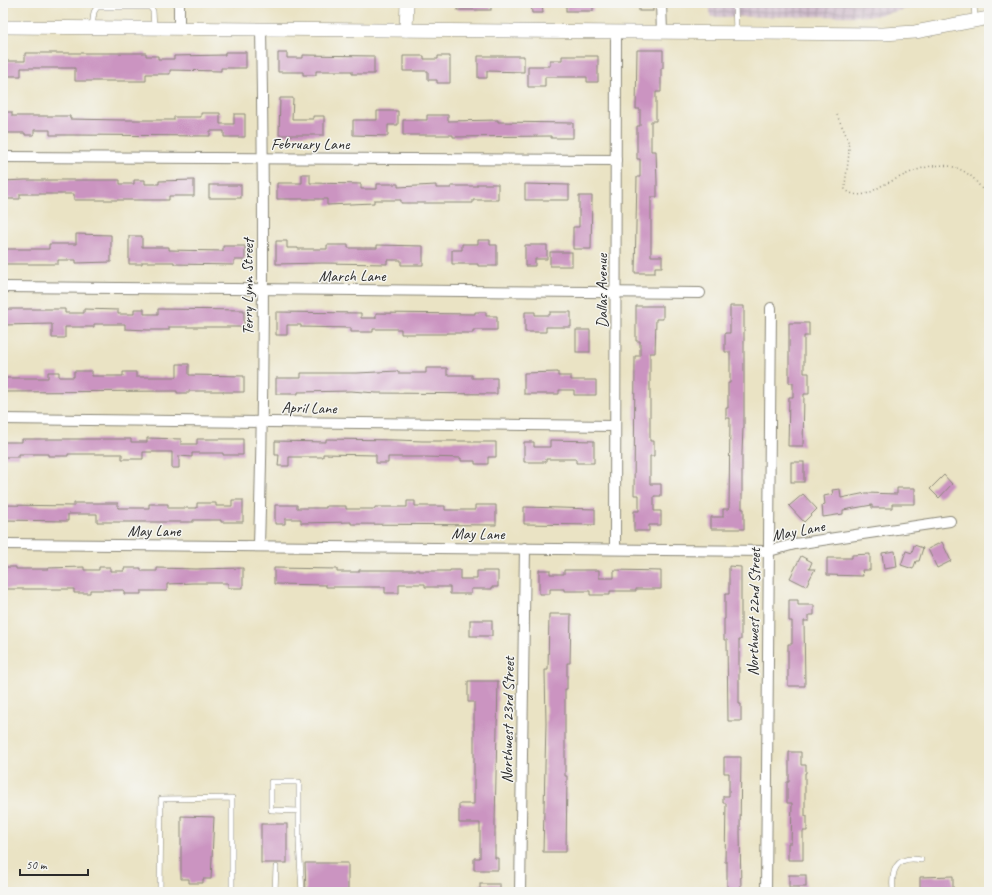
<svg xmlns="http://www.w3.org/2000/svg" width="992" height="895" font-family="Caveat,sans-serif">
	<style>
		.industrial { fill: url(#industrial-grid) }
		.building { fill: #cb94c1 }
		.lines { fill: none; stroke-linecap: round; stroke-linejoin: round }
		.service-casing { stroke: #8a8778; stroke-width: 6 }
		.minor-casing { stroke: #8a8778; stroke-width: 12 }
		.tertiary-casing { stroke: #8a8778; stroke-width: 14 }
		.path { stroke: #8a8778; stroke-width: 1.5; stroke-dasharray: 1 3; stroke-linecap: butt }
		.service { stroke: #fff; stroke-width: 5 }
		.minor { stroke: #fff; stroke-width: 10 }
		.tertiary { stroke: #fff; stroke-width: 13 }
		.labels { text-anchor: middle; stroke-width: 3; stroke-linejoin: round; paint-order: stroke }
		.street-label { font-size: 16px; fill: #2b2b2b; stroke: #f6f6f2 }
	</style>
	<defs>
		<pattern id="industrial-grid" width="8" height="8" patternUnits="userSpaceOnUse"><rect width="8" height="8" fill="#d0bdcc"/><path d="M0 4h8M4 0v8" fill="none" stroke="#a99aa6"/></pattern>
	</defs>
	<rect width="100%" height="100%" fill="#f6f6f2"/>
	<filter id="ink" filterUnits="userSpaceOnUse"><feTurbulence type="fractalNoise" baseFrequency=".025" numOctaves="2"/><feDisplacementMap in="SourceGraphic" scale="8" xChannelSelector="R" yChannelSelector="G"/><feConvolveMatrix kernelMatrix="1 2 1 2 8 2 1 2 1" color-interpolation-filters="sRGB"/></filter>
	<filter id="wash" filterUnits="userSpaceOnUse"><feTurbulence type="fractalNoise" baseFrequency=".012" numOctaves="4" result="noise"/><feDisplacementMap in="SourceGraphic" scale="16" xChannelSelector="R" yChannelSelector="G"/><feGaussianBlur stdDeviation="0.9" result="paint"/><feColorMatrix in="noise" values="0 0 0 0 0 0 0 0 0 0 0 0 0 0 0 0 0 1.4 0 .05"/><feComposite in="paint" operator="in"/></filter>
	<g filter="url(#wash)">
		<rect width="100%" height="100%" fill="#eae3c4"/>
		<!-- industrial -->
		<path class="industrial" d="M710,3H934L874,16L710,17Z"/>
		<g id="blocks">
			<!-- building -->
			<g class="building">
				<rect x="457" y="3" width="34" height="7"/>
				<path d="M531,3H542L543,13H532Z"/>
				<rect x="566" y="3" width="27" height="8"/>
				<rect x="639" y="3" width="14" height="8"/>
				<path d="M637,50H663V68H661V92H656V121H651V151H656L657,182V197H651V256H662V267H655V273H635L637,177H640V159H637V126H640V109H636Z"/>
				<path d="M225,52H246V68H221V71L170,70V74H146V81H75V68H21V76H3V61H25V53H146V56H158V59H174V56L225,55Z"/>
				<path d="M278,53H287V58H303V55L374,56V74H352V71H316V75H303V72H278Z"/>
				<path d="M403,56H424V59H438V56H450V83H437V80H428V71H403Z"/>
				<path d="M478,56H524V72L487,71V78H478Z"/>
				<path d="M562,56H598V82H587V77H545V87H528V66H550V60H562Z"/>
				<path d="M280,98H293L292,119H313V116H324V135H279Z"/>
				<path d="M377,111H398V125H388V136L353,135V120H377Z"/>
				<path d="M3,112H12V116H70V119L121,120H174V117H201V113H220V124H234V114H245V137H224V131H210V136L74,135H50V130H34V135H25V133H3Z"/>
				<path d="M427,115H448V121L498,120V122L573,123V138H551V136L453,137V135H403V120H427Z"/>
				<path d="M302,174H310V183L361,184V189H377V184H398V187L436,185V188H451V186H477V184H498V200H473V203H401V200H374V203L327,205V199H277V183H302Z"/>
				<path d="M25,180H120V184H134V180H145V184H159V181L194,180V196H169V200H74V194H20V199H3V181Z"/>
				<path d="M525,184L569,185V200H525Z"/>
				<rect x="209" y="185" width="32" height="13"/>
				<path d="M579,196H592L591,249H573V227H579Z"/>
				<path d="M76,234L111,235V262L76,263V260H58V264H3V249H49V244H76Z"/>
				<path d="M129,236H142V247H169V250L223,251V246H245V260H234V265L174,264V262H142V264H129Z"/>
				<path d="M478,240H490V245H497V266H478V264H452V250H462V244H478Z"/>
				<path d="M276,241H287V248H298V249H327V245H348V248H377V245L423,246V265H401V260H387V264L323,263L276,264Z"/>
				<path d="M525,245H547V259H535V266H525Z"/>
				<rect x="550" y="252" width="22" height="14"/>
				<path d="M636,306H663V319H656L655,353H650V441H654V456H650V484H661V496H654V511H661V525H649V531H634V511H639V495H634L635,356H640V341H636Z"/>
				<path d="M730,306H744V428H743L742,453V509H744V529H711V517H723V509H729L730,418H726V408H728V383H730V352H725V333H730Z"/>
				<path d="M3,309H65V313H84V309L118,310V314H134V309H144V314H158V309L244,310V327H169V330H148L125,329V324H94V327H65V338H52V324L3,325Z"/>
				<path d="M276,312L361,313V318H376V313L475,314V312H486V316H497V330H473V333H447V334H401V329H373V332H351V328L301,327V325H287V335H276Z"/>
				<path d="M525,312H535V315H550V312H571V327H546V332H525Z"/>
				<path d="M789,323H809V336H804V373H809V394H804L803,446H788L789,397H793V383H789Z"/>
				<rect x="576" y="330" width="14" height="22"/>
				<path d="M177,364H189V375L244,376V392H223V391H189V393H177V391L3,392V378H48V372H59V377H74V371H92V376H123V372H136V377H177Z"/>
				<path d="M426,368H447V375H472V378H497V394L376,393L351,391L298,392V394H276V378H301V373H357L398,371V373H426Z"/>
				<path d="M558,372V376H571V380H596V395H574V390H559V394H524V373Z"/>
				<path d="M147,438L181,439V444H197V439H243V455H223V453H192V457L179,456V468H172V452H143V459H122V454H68V456H48V454H19V457H3V442H22V439H131V442H147Z"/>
				<path d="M326,439L397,440L422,441H472L471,442H496V457H488V464H475V461H461V458L426,457H388V463H376V455L323,454V457H289V466H278L279,455H275V441L326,442Z"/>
				<path d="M550,440L594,441V463H576V459H546V462H524V442H534V447H550Z"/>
				<rect x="791" y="462" width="13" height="20"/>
				<path d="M944,475L952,484L939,498L930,489Z"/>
				<path d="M897,488H915V504H892V508H872V505L843,510V514L823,517L822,505L825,504L824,496L833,494L832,490L840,489L841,498L866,493L897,494Z"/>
				<path d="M803,494L817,509L804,522L789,506Z"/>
				<path d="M232,500H243V522H221V520H193V522H97V514H68V521L3,520V505L74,506V503H118V508H149V504H168V508H197V503H216V506H232Z"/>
				<path d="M407,501H415V506H445V510H475V505H496V525L351,524V522L301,523V519H285V524H275V505H297V508H326V506H346V509H375V507H407Z"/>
				<path d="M524,507L595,509V525L524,524Z"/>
				<path d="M942,542L951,561L937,568L928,549Z"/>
				<path d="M914,545L923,548L919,561H916L913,569L901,565L906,551L912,553Z"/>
				<path d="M895,551L897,567L884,569L882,553Z"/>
				<path d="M870,554V570H862L863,576L827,575V558H852V555Z"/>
				<path d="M801,556L812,562L809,569H815L806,586L790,578Z"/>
				<path d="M729,566L741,567V640H739V704H741V721H728L727,640H724V619H725V594H729Z"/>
				<path d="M3,567H16V569H48V568L84,567V570H99V567H110V571H124V568H141V571H157V568L196,569L243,568V588H228V583H193L167,584V591H141V594H124V590H90V593H74V589H3Z"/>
				<path d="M274,568L337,569V572H359V570H419V571H450V570H460V579H477V571H498V587H492V589H471V594H450V587H425V584H399V593H385V587H326V585L274,584Z"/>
				<path d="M539,570H550V574H564V570H599V578H614V570L661,571V589H636V591H610V595H590V591H564V589H550V594H539Z"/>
				<path d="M789,600H798V605H814V615H809V621H804L805,686H788V644H792V621H789Z"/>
				<path d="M549,614H571L570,663H567V689H565V776H567L566,852H543L546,723L545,670H548Z"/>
				<rect x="470" y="620" width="22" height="16"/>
				<path d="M468,681H498L495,823V858H498V870H474V858H480V823H459V804H474V702H468Z"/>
				<path d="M789,752H801V765H806V773H805V816H807V831H803V860H788V843H791L792,803H787V782H789Z"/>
				<path d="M724,757H741L740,832L741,890H727V862H725L726,803H723V796H729V773H724Z"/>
				<path d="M181,816L214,817L211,879H203V883H189V879H181Z"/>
				<rect x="261" y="824" width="26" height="39"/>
				<path d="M305,863H348V892H306Z"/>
				<rect x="789" y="875" width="17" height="12"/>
				<path d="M953,876V890L920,891V877Z"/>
				<rect x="480" y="884" width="20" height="8"/>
			</g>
		</g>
	</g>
	<g filter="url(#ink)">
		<use href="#blocks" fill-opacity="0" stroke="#8a8778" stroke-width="1"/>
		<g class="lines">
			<defs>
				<g id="service">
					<path d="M735,3L736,32"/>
					<path d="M974,3L975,20"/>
					<path d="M92,27L94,12L97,7H150L153,11L154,28"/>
					<path d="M299,811L271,810V782H299V843L302,892"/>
					<path d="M160,892L161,799L232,798V892"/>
					<path d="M275,892L276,867"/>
					<path d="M893,892C891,871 895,855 921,860"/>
				</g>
				<g id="minor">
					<path d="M661,3L662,33"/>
					<path d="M179,28V3"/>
					<path d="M3,157L616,160"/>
					<path d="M3,287L700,293"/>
					<path d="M3,419L615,426"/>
					<path d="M3,544L769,551L795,544L950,521"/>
					<path d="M259,545C264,373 264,201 261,29"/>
					<path d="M615,549L616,32"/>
					<path d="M520,892L525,548"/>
					<path d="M766,892L771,308"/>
				</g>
				<g id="tertiary">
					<path d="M3,27L883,34L915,32L989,18"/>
					<path d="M406,30L407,3"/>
				</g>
			</defs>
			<!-- service casing -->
			<use href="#service" class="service-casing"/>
			<!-- minor casing -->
			<use href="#minor" class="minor-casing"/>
			<!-- tertiary casing -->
			<use href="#tertiary" class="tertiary-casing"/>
			<!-- path -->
			<path class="path" d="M837,115C840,123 846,133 848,141C851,156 845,174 845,189C850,194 857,196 865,194C870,193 876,189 881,186C910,173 942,152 972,177C978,183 984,192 989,199"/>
			<!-- service -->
			<use href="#service" class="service"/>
			<!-- minor -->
			<use href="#minor" class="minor"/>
			<!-- tertiary -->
			<use href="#tertiary" class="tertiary"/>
		</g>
	</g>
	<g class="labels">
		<!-- street labels -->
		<g class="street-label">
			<text x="310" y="149">February Lane</text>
			<text x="352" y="281">March Lane</text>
			<text transform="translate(247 287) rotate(-90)" y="6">Terry Lynn Street</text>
			<text transform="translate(601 291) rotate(-90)" y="6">Dallas Avenue</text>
			<text transform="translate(309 407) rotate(1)" y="6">April Lane</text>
			<text x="154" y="536">May Lane</text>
			<text transform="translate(798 530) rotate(-11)" y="6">May Lane</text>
			<text transform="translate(478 533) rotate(1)" y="6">May Lane</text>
			<text transform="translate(753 612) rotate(-89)" y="6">Northwest 22nd Street</text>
			<text transform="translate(507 720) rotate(-89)" y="6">Northwest 23rd Street</text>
		</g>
	</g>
	<!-- margin -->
	<rect width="992" height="895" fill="none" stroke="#f6f6f2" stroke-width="16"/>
	<!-- scale -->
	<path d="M20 869v6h68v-6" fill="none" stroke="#2b2b2b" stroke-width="2"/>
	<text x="26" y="869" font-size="12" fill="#2b2b2b" stroke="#f6f6f2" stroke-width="3" paint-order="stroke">50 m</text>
</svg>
